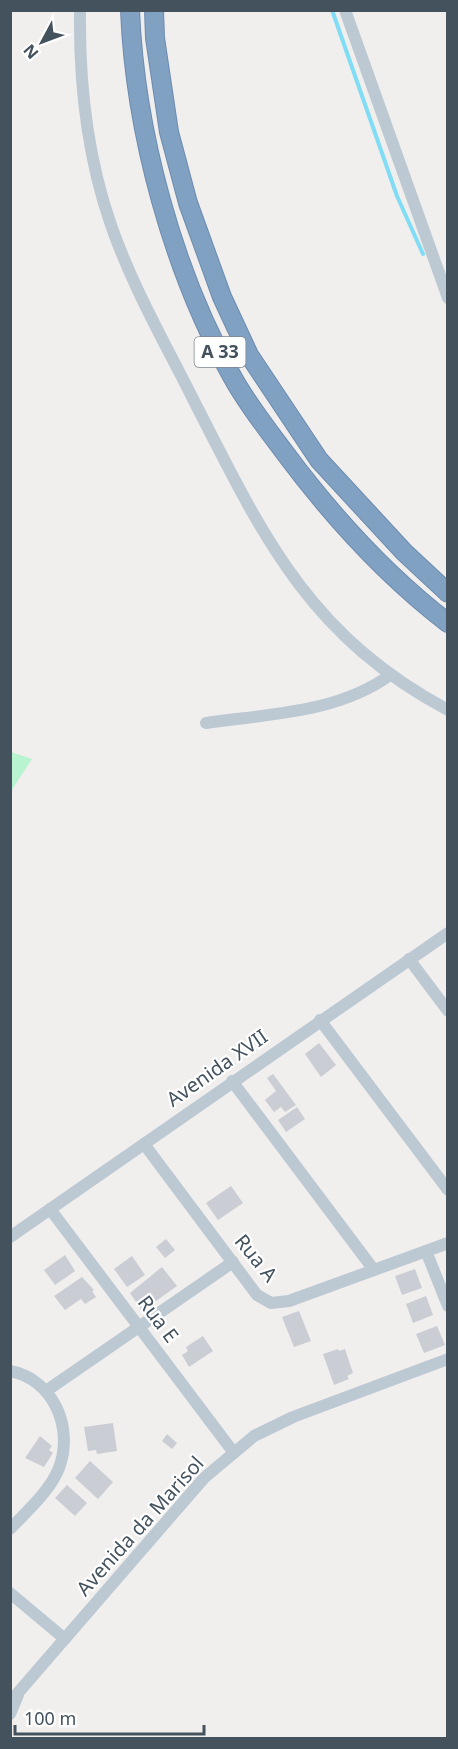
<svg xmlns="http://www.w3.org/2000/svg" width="458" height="1749" font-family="'Noto Sans',sans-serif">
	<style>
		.green { fill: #b8f4cf }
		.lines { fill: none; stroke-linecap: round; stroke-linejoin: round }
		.stream { stroke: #80ddf5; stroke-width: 4 }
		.building { fill: #cacdd4 }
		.highway-casing { stroke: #6c8caf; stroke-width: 20 }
		.minor { stroke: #bdc9d2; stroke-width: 12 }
		.highway { stroke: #81a1c3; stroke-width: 18 }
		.labels { text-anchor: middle; stroke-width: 4.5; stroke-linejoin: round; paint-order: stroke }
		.shield { fill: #fff; stroke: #7c868e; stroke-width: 1.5 }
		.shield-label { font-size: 18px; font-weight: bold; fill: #44525e }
		.street-label { font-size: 20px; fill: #44525e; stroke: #fff }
	</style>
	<rect width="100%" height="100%" fill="#f1eeee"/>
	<!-- green -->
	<path class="green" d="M11,752L32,759L11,791L10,752Z"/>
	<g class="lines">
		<!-- stream -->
		<path class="stream" d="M332,10L397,196L423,254"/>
	</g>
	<!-- building -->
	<g class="building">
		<path d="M319,1043L336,1065L321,1077L305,1054Z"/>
		<path d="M273,1074L296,1105L285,1112L281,1107L274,1112L265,1100L276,1091L267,1078Z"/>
		<path d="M297,1107L305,1119L286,1132L278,1120Z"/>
		<path d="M231,1186L243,1203L218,1220L206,1203Z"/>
		<path d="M166,1239L175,1250L165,1258L156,1247Z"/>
		<path d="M65,1255L75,1271L55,1285L44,1270Z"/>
		<path d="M132,1256L145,1275L127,1287L114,1269Z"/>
		<path d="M162,1267L177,1286L142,1311L130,1293Z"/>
		<path d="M415,1269L422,1288L402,1295L395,1276Z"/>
		<path d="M82,1277L94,1290L92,1291L96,1297L85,1304L81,1299L65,1310L54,1296Z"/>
		<path d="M426,1296L433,1315L413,1323L406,1304Z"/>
		<path d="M299,1311L311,1341L294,1347L282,1317Z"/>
		<path d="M437,1326L445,1345L424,1353L416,1334Z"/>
		<path d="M203,1336L213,1351L189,1367L182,1355L188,1351L186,1347Z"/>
		<path d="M338,1349L339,1351L345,1349L353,1373L347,1376L349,1379L334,1385L323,1354Z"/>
		<path d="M113,1423L117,1451L97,1454L96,1450L88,1451L84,1427Z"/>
		<path d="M167,1434L177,1443L172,1449L162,1441Z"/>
		<path d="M40,1436L52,1446L49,1450L53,1453L44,1467L25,1458Z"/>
		<path d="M90,1461L113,1482L98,1499L75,1478Z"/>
		<path d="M67,1485L87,1503L75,1516L55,1498Z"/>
	</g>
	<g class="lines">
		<defs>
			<g id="highway">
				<path d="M130,10C135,132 173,272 233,378C248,405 267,429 285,453C332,516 384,574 448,623"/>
				<path d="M154,10L155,38L169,132L188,203L222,297L249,355L319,460L404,552L448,593"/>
			</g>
		</defs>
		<!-- highway casing -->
		<use href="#highway" class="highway-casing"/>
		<!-- minor -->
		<g class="minor">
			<path d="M80,10C79,83 87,156 111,225C132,286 165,343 194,401C263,536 308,635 448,710"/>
			<path d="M345,10L448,298"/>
			<path d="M206,723C268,714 338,713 390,675"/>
			<path d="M409,959L448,1011"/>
			<path d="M320,1020L448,1190"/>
			<path d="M232,1081L374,1270"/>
			<path d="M144,1144L257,1295L271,1303L289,1301L448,1243"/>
			<path d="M50,1209L234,1453"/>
			<path d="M10,1237L448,933"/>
			<path d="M426,1251L448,1306"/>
			<path d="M10,1371C54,1379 74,1429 59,1468C50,1491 27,1511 10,1529"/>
			<path d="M46,1391L233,1262"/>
			<path d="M10,1593L65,1639"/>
			<path d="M10,1702L204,1478L254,1436L293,1417L448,1359"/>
			<path d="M10,1714L18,1695"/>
		</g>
		<!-- highway -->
		<use href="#highway" class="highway"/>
	</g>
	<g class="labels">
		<!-- shield labels -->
		<rect class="shield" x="194.5" y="337" width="51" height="30" rx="4.5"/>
		<g class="shield-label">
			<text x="220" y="358">A 33</text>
		</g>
		<!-- street labels -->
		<g class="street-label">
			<text transform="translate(217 1068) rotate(-35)" y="7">Avenida XVII</text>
			<text transform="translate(256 1258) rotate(51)" y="7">Rua A</text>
			<text transform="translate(158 1319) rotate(53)" y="7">Rua E</text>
			<text transform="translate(140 1526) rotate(-48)" y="7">Avenida da Marisol</text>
		</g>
	</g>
	<!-- border -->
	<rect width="458" height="1749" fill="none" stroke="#44525e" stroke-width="24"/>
	<!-- north arrow -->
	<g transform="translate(42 42) rotate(229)" stroke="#ffffff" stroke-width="4.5" paint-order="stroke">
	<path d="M0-4.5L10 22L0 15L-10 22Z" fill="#44525e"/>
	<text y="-9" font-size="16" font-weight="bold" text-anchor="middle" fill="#44525e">N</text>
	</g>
	<!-- scale -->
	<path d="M15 1725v9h189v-9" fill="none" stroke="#44525e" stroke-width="3"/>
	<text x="24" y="1725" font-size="18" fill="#44525e" stroke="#ffffff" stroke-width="4.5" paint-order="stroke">100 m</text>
</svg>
